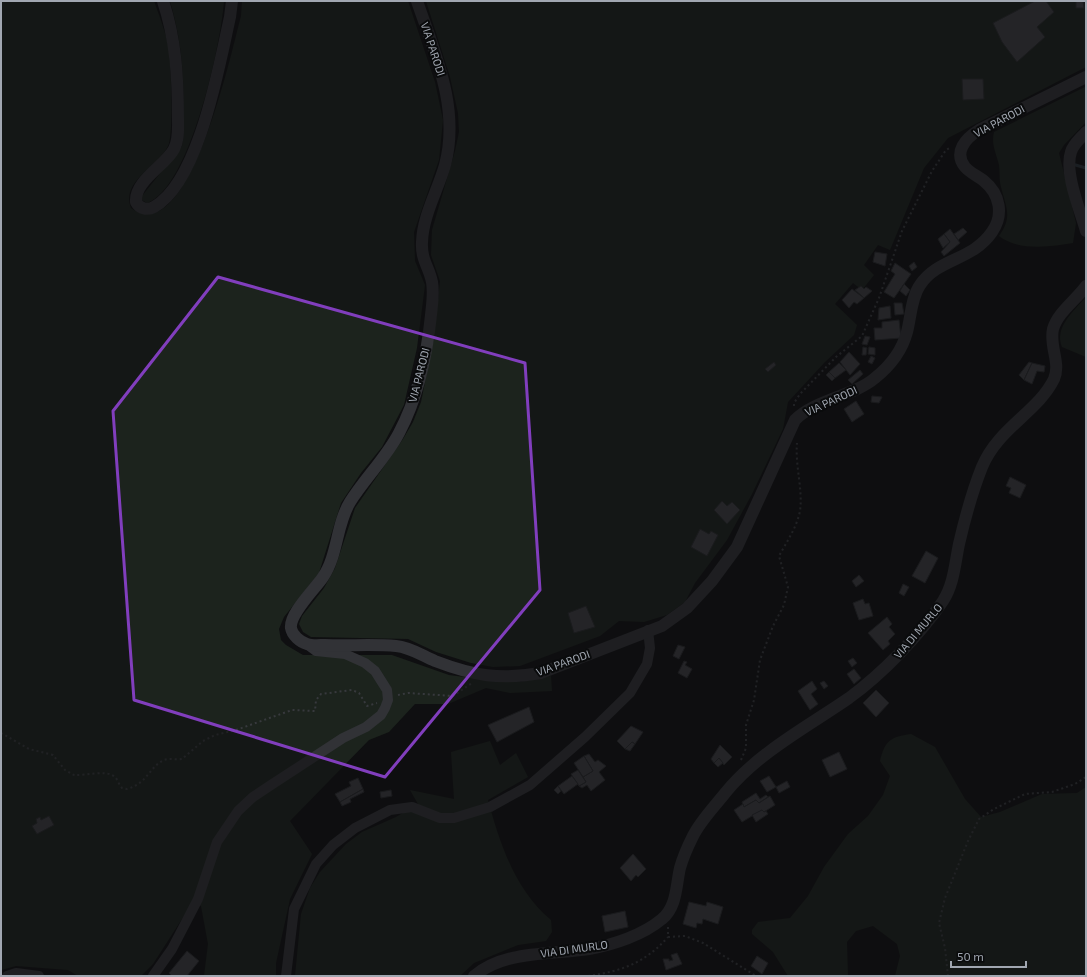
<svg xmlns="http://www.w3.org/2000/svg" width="1087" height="977" font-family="'Exo 2',sans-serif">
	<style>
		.green { fill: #1c231d }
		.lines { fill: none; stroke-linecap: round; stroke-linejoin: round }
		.stream { stroke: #293239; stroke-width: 3 }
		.building { fill: #3e3f44; stroke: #292a2d }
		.path { stroke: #37393d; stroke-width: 2; stroke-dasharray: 2 3; stroke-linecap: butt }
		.minor { stroke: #313236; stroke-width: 10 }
		.tertiary { stroke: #313236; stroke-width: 12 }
		.marked { fill: none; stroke: #813ebd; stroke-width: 3; stroke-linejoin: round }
		.labels { text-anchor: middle; stroke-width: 4; stroke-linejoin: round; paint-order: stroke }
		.street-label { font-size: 11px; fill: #a1a7b1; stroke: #0a0b0c }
	</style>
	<rect width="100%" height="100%" fill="#0f0f11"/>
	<!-- green -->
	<g class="green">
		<path d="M1,1H154C159,15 165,30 168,45C171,60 174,134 168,146C159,165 120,182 131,208C189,252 232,49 241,16L242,1H408L435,82L443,120L439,160L414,232L415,261L425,285L417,348L404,405L382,447L361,473L341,503L319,573L284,617L279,629L281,640L286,645L303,655H392L449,675L488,680L521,682L551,676L552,691L510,693L486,688L448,704H415L389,732L369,740L290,821L312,854L290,899L276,963V976H204L208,944L201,906L193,904L189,908L153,964L141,976H78L68,970L16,966L1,970Z"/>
		<path d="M170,1H224C221,44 190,188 147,203L142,200V196L182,146L184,134C184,86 184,48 170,1Z"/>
		<path d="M426,1H1086V67L948,138L924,168L890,250L878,245L864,265L874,275L862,290L853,283L835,304L857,325L854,335L825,362L788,402L783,429L752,494L727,540L695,583L685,602L667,615L644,622L619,621L600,636L520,666L493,667L471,663L436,652L408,639L311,637L303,632L299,624L302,616L324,588L335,568L355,508L403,439L413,422L421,402L434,338L440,281L431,255L432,230L455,151L459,132L458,113L450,77Z"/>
		<path d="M1085,87L1086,122L1064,145L1059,153L1076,223L1073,243C1050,247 1018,251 999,236C1013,217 1006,207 1001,187C999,180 1000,172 999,165C996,152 991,145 994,132Z"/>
		<path d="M1086,297V357L1062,347C1054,327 1074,311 1086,297Z"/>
		<path d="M911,734L935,747L965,799L981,817L1000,812L1042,794L1077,793L1086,787V976H895L900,956L897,944L873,926L856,931L847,942L848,976H788L773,952L752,934V930L758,922L790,918L808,896L824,867L848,834L868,816L883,795L890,776L880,761C885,740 891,737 911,734Z"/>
		<path d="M490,741L500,765L516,753L528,777L488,800C500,844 515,890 551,920L552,932L546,941L518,945L474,963L460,976H295L301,914L310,888L320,872L346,844L362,832L396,817L418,804L410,790L454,799L451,752Z"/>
	</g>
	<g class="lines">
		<!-- stream -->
		<path class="stream" d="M1072,164L1086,168"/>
	</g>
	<!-- building -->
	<g class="building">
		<path d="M1035,1H1046L1054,12L1037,27L1045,37L1017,62L1002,42L993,23Z"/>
		<path d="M1076,1H1083L1084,8H1076Z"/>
		<path d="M962,79H983L984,99L963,100Z"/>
		<path d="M963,228L967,232L958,240L954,234Z"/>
		<path d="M950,229L960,243L944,256L941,252L950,242L944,234Z"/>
		<path d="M944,234L950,242L943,248L938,239Z"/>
		<path d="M875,252L887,254L885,266L873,262Z"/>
		<path d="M914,262L917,267L912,271L909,266Z"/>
		<path d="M895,263L911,274L894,298L884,292L895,274L891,271Z"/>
		<path d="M904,284L910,290L906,296L900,291Z"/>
		<path d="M861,286L864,289L866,287L872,291L864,298L855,290Z"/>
		<path d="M852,289L864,298L857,304L854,302L849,308L842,300Z"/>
		<path d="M894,303H902L904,314L895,315Z"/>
		<path d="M890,306L891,318L878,320L879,308Z"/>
		<path d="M899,320L901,338L875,340L874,328H882V322Z"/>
		<path d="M865,336L870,337L867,345L862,344Z"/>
		<path d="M863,347L867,348L866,355H862Z"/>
		<path d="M869,347L875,348V355L868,354Z"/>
		<path d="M849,352L860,364L850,375L840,362Z"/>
		<path d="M871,356L875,358L872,364L868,362Z"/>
		<path d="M774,362L776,365L768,372L765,369Z"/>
		<path d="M1029,362L1032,363L1024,380L1019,375Z"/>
		<path d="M839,363L846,370L835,378L829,372Z"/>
		<path d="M1032,363L1045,366L1044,372L1037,371L1032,384L1024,380Z"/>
		<path d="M860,370L863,374L852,384L848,380Z"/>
		<path d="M829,372L835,378L832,381L826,375Z"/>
		<path d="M872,396L882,397L879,403L871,402Z"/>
		<path d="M856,401L864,414L852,422L844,409Z"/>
		<path d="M1010,477L1026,485L1020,498L1009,493L1011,488L1006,486Z"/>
		<path d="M722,501L727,506L732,502L740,510L727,524L714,510Z"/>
		<path d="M700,529L709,534L711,531L718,535L707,556L691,547Z"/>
		<path d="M926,551L938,558L925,583L912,576Z"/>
		<path d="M859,575L864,581L856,587L852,581Z"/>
		<path d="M903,584L909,587L904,596L899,593Z"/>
		<path d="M863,599L865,604L869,603L873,616L859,620L853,603Z"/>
		<path d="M586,606L595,627L574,633L568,613Z"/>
		<path d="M887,617L892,624L889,627L895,634L888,641L890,644L883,650L868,633Z"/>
		<path d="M678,645L685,647L679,659L673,656Z"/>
		<path d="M853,658L857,663L852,667L848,661Z"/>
		<path d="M684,661L687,662L685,665L692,669L687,678L678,673Z"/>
		<path d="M854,669L861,678L854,684L847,674Z"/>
		<path d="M812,681L817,689L811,694L818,704L810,710L798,691Z"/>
		<path d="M824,681L828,686L824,689L820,683Z"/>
		<path d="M876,690L889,703L876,717L863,703Z"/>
		<path d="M529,707L534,722L497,742L488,725Z"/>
		<path d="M631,726L643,732L635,744L632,742L625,749L617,741Z"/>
		<path d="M632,742L635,744L630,751L625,749Z"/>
		<path d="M720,745L732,757L724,765L719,758L714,763L711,759Z"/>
		<path d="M839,752L847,769L830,777L822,760Z"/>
		<path d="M589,754L595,762L598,760L606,766L599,772L605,780L591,791L587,785L582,788L579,786L586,782L583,777L593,771L584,756Z"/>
		<path d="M584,756L593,771L583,777L574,763Z"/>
		<path d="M719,758L723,763L718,767L714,763Z"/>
		<path d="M578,770L586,782L579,786L571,774Z"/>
		<path d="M572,776L578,784L564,794L558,786Z"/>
		<path d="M769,776L776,787L767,792L760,781Z"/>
		<path d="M358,778L363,789L340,802L335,794L351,786L349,782Z"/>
		<path d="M787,781L790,787L779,793L776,787Z"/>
		<path d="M558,786L561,791L558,794L554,790Z"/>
		<path d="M363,789L364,792L350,799L351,802L342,806L340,802Z"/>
		<path d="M391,790L392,796L381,798L380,792Z"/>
		<path d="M756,793L760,799L766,795L768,797L759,803L756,800L744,807L742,802Z"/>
		<path d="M770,796L775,805L764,812L762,810L742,822L734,810L743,804L744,807L756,800L759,803Z"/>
		<path d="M762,810L764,812L766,811L768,814L756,822L752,815Z"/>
		<path d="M49,816L54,825L37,834L32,826L37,823L36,819L40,817L41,820Z"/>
		<path d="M633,854L646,869L638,877L636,875L631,881L620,868Z"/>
		<path d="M689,902L706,906L707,902L723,907L718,924L703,919L702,924L697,923L696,928L683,924Z"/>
		<path d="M625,911L628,927L605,932L602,916Z"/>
		<path d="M187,951L199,961L187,976H172L169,973Z"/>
		<path d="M677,953L682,964L666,970L663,959H669V961L673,960L671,955Z"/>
		<path d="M757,956L768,963L762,974L751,966Z"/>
	</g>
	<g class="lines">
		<!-- path -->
		<g class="path">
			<path d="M794,406V403L800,394L836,357L862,336L879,298L902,231L932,171L946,150L951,147"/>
			<path d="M398,695L408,693L453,696L472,683"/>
			<path d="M1,733L29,749L53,755L65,770L74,775C86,776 106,769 115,777C118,780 119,785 122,788L127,789C148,783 149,767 164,760C169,758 176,760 182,759L203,741L215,735L236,730L292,710L315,711L316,700L321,694L352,690L359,693L367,706L377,703"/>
			<path d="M741,760L746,748V725L754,700L760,660L773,626L784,605L788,587L779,556C786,543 797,527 800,511C803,489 795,466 797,443"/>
			<path d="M668,927V937L685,936L703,943L756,976"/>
			<path d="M588,976C622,971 645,963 668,937"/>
			<path d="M948,976L945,948L939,923L945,898L968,841L979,819L994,809L1025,794L1052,792L1075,784L1086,777"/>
		</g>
		<!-- minor -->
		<g class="minor">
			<path d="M7,976L16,973L39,976"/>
			<path d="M153,976L172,949L198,899L217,842L238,811L253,797L271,785L343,738L366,727L381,715L385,708L388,700L387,690L375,671L365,663L345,654L316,651L308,645"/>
			<path d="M286,976L294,909L316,864L333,845L355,828L390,810L412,807L440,818H454L490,807L530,785L585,737L630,693L647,664L650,648L648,630"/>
		</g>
		<!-- tertiary -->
		<g class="tertiary">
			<path d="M163,1C176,40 178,78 178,119C178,129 179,140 174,149C166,165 134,181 136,202C139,208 147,211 154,207C199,182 219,66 230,17L232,1"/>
			<path d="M417,1C435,54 460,108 445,165C438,190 423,215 422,242C421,260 429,267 432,282C434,293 432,305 431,315C427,355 418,397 399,433C386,458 365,478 350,502C336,525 338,555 323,577C315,589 289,614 291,628C292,635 300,642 307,644C312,646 320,645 325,645C348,646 374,644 396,646C410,647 423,656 435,661C474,676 500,680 541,673L662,626L687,608L712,581L737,547L795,420C814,400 854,396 875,378C890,366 902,351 907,332C911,317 911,298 920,285C938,258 972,261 992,232C1004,215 1000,194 984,181C978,176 970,173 965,167C953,152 966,138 979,130L1086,77"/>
			<path d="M1086,132C1081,138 1073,144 1071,152C1064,172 1080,210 1086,231"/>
			<path d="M474,976C505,950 550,955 589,949C613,945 643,935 662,919C677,907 676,885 680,868C683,857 688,846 693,836C701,820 715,806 726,792C759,752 807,727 849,698C882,674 920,635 943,601C954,584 955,563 959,544C965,518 972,492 982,467C998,428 1038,412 1054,379C1061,363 1049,346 1053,329C1058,312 1076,300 1086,286"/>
		</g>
	</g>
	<!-- marked area -->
	<path d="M0 0H1087V977H0ZM218,277L525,363L540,590L385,777L134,700L113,411Z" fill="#0f0f11" fill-opacity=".55" fill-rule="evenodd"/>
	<path class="marked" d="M218,277L525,363L540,590L385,777L134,700L113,411Z"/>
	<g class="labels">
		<!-- street labels -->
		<g class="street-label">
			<text transform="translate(433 49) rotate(72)" y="4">VIA PARODI</text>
			<text transform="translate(999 121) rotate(-28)" y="4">VIA PARODI</text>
			<text transform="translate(419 375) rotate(-76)" y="4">VIA PARODI</text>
			<text transform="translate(831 401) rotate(-25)" y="4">VIA PARODI</text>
			<text transform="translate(918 631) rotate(-50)" y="4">VIA DI MURLO</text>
			<text transform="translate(563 663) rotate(-20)" y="4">VIA PARODI</text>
			<text transform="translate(574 949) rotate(-8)" y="4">VIA DI MURLO</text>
		</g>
	</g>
	<!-- border -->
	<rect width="1087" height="977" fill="none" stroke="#a1a7b1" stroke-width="4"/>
	<!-- scale -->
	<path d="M951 961v6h75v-6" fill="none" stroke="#a1a7b1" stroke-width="2"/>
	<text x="957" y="961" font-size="12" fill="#a1a7b1" stroke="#0a0b0c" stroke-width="3" paint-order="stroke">50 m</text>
</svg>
